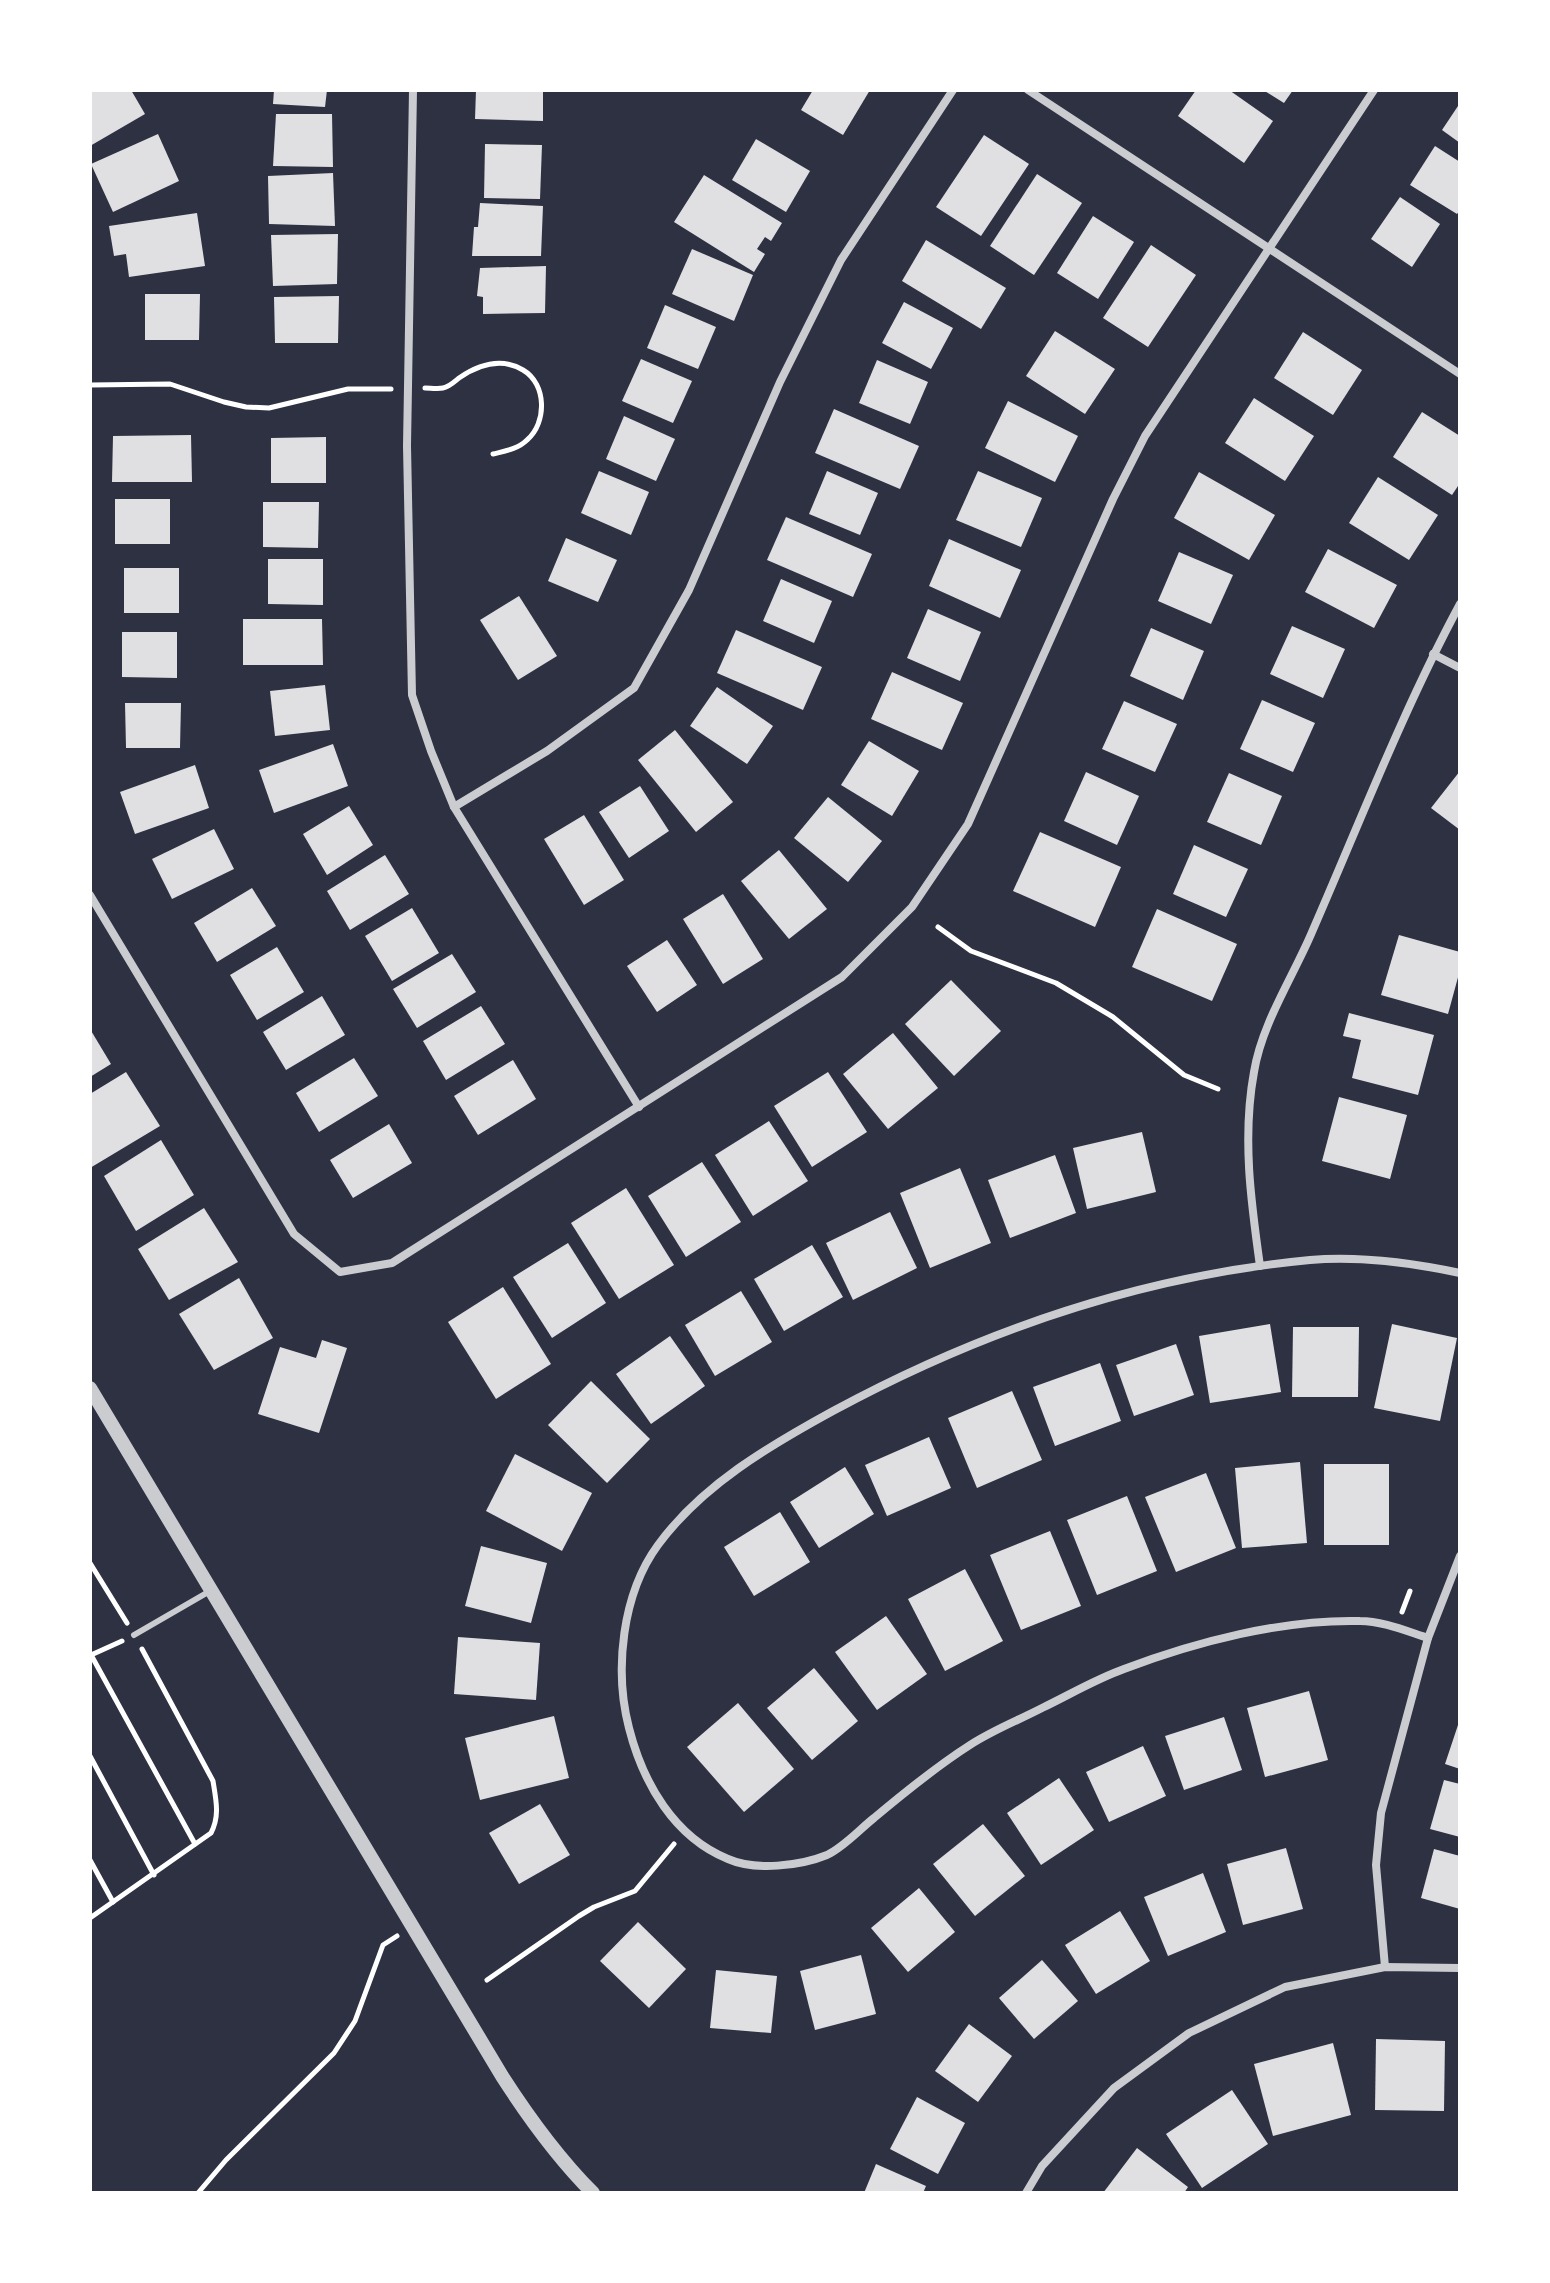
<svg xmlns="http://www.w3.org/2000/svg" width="1550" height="2283" font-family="'Roboto Condensed',sans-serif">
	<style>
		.building { fill: #e0e0e3 }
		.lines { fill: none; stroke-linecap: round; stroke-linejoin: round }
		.path { stroke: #fff; stroke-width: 5 }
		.service { stroke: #caccd0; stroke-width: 6 }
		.minor { stroke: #caccd0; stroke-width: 8 }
		.tertiary { stroke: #caccd0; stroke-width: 14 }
	</style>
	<rect width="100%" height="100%" fill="#2d3142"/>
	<!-- building -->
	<g class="building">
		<path d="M90,90H131L145,114L90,146Z"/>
		<path d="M274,90H327L325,107L273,104Z"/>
		<path d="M476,90H543V121L475,119Z"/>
		<path d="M813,90H870L843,135L801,110Z"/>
		<path d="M1196,90H1229L1273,121L1244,163L1178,116Z"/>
		<path d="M1263,90H1293L1284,103Z"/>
		<path d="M1460,103V143L1442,130Z"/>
		<path d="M276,114H332L333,167L273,166Z"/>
		<path d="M158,134L179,181L113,212L91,164Z"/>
		<path d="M984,135L1029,164L981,236L936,207Z"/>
		<path d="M756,139L810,171L786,212L732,180Z"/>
		<path d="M485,144L542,145L540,199L484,198Z"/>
		<path d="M1435,146L1460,162V210L1457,214L1410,185Z"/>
		<path d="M333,173L335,226L269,224L268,176Z"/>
		<path d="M1037,174L1082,203L1034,275L990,246Z"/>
		<path d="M704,175L782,223L771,241L765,237L757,249L765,254L754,272L674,222Z"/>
		<path d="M1400,197L1440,224L1412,267L1371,239Z"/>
		<path d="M480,203L543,206L541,256H472L474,227H478Z"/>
		<path d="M197,213L205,266L129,277L126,254L114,256L109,226Z"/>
		<path d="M1093,216L1134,242L1098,299L1057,273Z"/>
		<path d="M338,234L337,284L273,286L271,235Z"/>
		<path d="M926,240L1006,288L981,329L902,281Z"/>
		<path d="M1151,245L1196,275L1148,347L1103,318Z"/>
		<path d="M692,249L753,275L734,321L672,294Z"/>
		<path d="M546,266L545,313L483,314V297L477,296L480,268Z"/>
		<path d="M145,294H200L199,340H145Z"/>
		<path d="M339,296L338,343H275L274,297Z"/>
		<path d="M904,302L953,328L931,369L882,343Z"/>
		<path d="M665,305L716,327L698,369L647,348Z"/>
		<path d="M1055,331L1115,369L1085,414L1026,376Z"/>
		<path d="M1303,332L1362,370L1333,415L1274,378Z"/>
		<path d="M641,359L692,381L673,423L622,401Z"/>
		<path d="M877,360L928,382L910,424L859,403Z"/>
		<path d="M1254,398L1314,436L1285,481L1225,443Z"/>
		<path d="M1008,401L1078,436L1055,482L985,448Z"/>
		<path d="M834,409L919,446L900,489L815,453Z"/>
		<path d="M1422,412L1460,436V483L1452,495L1393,457Z"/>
		<path d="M624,416L675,439L656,481L606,459Z"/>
		<path d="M191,435L192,482H112L113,436Z"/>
		<path d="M326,437V483H271V438Z"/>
		<path d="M599,471L649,492L631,535L581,513Z"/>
		<path d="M827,471L878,493L860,535L809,514Z"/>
		<path d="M978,471L1042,498L1021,547L956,520Z"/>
		<path d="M1199,472L1275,515L1249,560L1174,518Z"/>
		<path d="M1378,477L1438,515L1409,560L1349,523Z"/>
		<rect x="115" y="499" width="55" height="45"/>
		<path d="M263,502H319L318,548L263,547Z"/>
		<path d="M786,517L872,554L853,597L767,560Z"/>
		<path d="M566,538L617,560L598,602L548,581Z"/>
		<path d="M949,539L1021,570L1000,618L929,586Z"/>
		<path d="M1328,549L1397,585L1374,628L1305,592Z"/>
		<path d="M1179,552L1233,575L1211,624L1158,601Z"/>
		<path d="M268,559H323V605L268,604Z"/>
		<rect x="124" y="568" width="55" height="45"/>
		<path d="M781,579L832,601L814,643L763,621Z"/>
		<path d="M519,596L557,656L518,680L480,620Z"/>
		<path d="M928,609L981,632L960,681L907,658Z"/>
		<path d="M243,619H322L323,665H243Z"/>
		<path d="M1292,626L1345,649L1323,698L1270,674Z"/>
		<path d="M1151,628L1204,651L1183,700L1130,676Z"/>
		<path d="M736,630L822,667L803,710L717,673Z"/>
		<path d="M122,632H177V678L122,677Z"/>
		<path d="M892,672L963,703L942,750L871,719Z"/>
		<path d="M325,685L330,730L275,736L270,691Z"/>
		<path d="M717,687L773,726L747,764L690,726Z"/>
		<path d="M1262,700L1315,723L1293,772L1240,749Z"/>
		<path d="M1124,701L1177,724L1155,772L1102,749Z"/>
		<path d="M125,703H181L180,748H126Z"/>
		<path d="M675,730L733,802L696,832L638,760Z"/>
		<path d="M869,741L919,771L892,816L841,785Z"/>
		<path d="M333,744L348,786L274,813L259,770Z"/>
		<path d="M195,765L209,808L135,834L120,792Z"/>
		<path d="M1460,771V830L1431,808Z"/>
		<path d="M1086,772L1139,796L1117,845L1064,821Z"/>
		<path d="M1229,773L1282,796L1261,845L1207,822Z"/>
		<path d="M640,786L669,831L629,858L599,812Z"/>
		<path d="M828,797L882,841L848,882L794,838Z"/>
		<path d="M349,806L373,845L327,875L303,834Z"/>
		<path d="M584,815L624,880L584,905L544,839Z"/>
		<path d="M214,829L234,869L172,899L152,859Z"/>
		<path d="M1040,832L1121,867L1095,927L1013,891Z"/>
		<path d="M1194,845L1248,869L1226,917L1173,894Z"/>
		<path d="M779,850L827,909L789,939L741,881Z"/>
		<path d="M385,855L409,894L350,930L327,891Z"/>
		<path d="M252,888L276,926L217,962L194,923Z"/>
		<path d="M723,894L763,959L723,984L683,919Z"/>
		<path d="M412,908L439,953L392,981L365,936Z"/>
		<path d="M1157,909L1237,944L1212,1001L1132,967Z"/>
		<path d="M1399,935L1460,952V970L1448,1014L1381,995Z"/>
		<path d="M667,940L697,985L657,1012L627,966Z"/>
		<path d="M277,947L304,992L257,1020L230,975Z"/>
		<path d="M452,954L476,992L417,1028L393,989Z"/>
		<path d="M951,980L1001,1031L954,1076L905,1024Z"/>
		<path d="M322,996L345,1035L286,1070L263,1032Z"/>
		<path d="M481,1006L505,1044L446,1080L423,1041Z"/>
		<path d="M1349,1013L1434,1035L1418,1095L1352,1078L1361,1040L1343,1036Z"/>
		<path d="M90,1029L111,1064L90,1077Z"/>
		<path d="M893,1033L938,1088L888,1129L843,1074Z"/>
		<path d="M354,1058L378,1096L319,1132L296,1093Z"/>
		<path d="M513,1060L536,1099L478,1135L454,1096Z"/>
		<path d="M126,1072L160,1126L90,1168V1094Z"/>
		<path d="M828,1072L867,1132L812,1167L774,1106Z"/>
		<path d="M1339,1097L1407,1115L1390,1179L1322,1161Z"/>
		<path d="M769,1121L808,1181L753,1216L715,1155Z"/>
		<path d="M389,1124L412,1163L353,1198L330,1160Z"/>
		<path d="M1142,1132L1156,1192L1087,1209L1073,1148Z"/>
		<path d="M161,1140L194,1195L136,1231L104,1176Z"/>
		<path d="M1055,1155L1076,1213L1010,1238L988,1180Z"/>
		<path d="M702,1162L741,1222L686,1257L648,1196Z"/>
		<path d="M960,1168L991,1243L930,1268L900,1193Z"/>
		<path d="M626,1188L674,1265L619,1299L571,1223Z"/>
		<path d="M204,1208L238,1262L169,1300L138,1249Z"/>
		<path d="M890,1212L917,1268L853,1300L826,1243Z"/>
		<path d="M568,1243L606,1303L552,1338L513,1277Z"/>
		<path d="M812,1245L843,1297L784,1331L754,1279Z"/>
		<path d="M239,1278L273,1338L214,1370L179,1314Z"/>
		<path d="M503,1287L551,1364L496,1399L448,1322Z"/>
		<path d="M741,1291L772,1342L715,1376L685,1325Z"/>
		<path d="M1270,1324L1281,1392L1210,1403L1199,1336Z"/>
		<path d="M1392,1324L1457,1338L1440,1421L1374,1408Z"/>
		<path d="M1293,1327H1359L1358,1397H1292Z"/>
		<path d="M670,1336L705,1386L651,1424L616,1374Z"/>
		<path d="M322,1340L347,1348L319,1433L258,1414L280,1347L316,1358Z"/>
		<path d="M1176,1344L1194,1395L1134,1416L1116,1365Z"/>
		<path d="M1100,1363L1121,1421L1055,1446L1033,1387Z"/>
		<path d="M591,1381L650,1439L607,1483L548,1425Z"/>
		<path d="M1012,1391L1042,1460L977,1488L948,1418Z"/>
		<path d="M929,1437L951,1488L887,1516L865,1465Z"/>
		<path d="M515,1454L592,1493L562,1551L486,1511Z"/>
		<path d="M1300,1462L1307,1543L1242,1548L1235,1468Z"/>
		<rect x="1324" y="1464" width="65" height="81"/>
		<path d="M845,1467L874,1514L819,1548L790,1502Z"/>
		<path d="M1206,1473L1236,1548L1176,1572L1145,1497Z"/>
		<path d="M1127,1496L1157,1571L1097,1595L1067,1520Z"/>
		<path d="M780,1512L810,1562L754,1596L724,1547Z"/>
		<path d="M1050,1531L1081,1606L1021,1630L990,1555Z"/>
		<path d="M481,1546L547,1563L531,1623L465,1606Z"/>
		<path d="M965,1569L1003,1641L945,1671L908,1599Z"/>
		<path d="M886,1616L927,1674L877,1710L835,1652Z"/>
		<path d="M458,1637L540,1643L536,1700L454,1694Z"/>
		<path d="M814,1668L858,1721L812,1760L767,1708Z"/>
		<path d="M1309,1691L1328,1760L1265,1777L1247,1708Z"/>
		<path d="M738,1703L794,1769L744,1812L687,1747Z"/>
		<path d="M554,1716L569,1778L480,1800L465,1738Z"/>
		<path d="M1224,1717L1242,1770L1184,1790L1165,1736Z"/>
		<path d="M1459,1722H1460V1769L1445,1764Z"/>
		<path d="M1143,1746L1166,1796L1109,1822L1086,1772Z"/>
		<path d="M1059,1778L1094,1830L1041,1865L1007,1813Z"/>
		<path d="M1444,1780L1460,1784V1837L1430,1829Z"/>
		<path d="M540,1804L570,1855L519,1884L489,1833Z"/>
		<path d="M983,1824L1025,1876L975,1916L933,1864Z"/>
		<path d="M1286,1848L1303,1909L1243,1925L1227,1864Z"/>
		<path d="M1434,1849L1460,1856V1909L1421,1898Z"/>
		<path d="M1203,1873L1226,1932L1168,1956L1144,1897Z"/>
		<path d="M919,1888L955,1932L908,1972L871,1928Z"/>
		<path d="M1120,1911L1150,1961L1096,1994L1065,1945Z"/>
		<path d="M638,1922L686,1969L649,2008L600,1961Z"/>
		<path d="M861,1955L876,2014L815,2030L800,1971Z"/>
		<path d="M1042,1960L1078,2001L1034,2039L999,1998Z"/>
		<path d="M716,1970L777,1976L771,2033L710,2028Z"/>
		<path d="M969,2024L1012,2056L978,2102L935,2071Z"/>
		<path d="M1376,2039L1445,2041L1444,2111L1375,2110Z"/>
		<path d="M1333,2043L1351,2115L1273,2136L1254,2064Z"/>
		<path d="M1232,2090L1268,2144L1202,2188L1166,2134Z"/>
		<path d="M917,2097L965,2123L938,2174L890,2149Z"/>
		<path d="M1137,2148L1188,2187L1184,2193H1103Z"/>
		<path d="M876,2164L926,2186L923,2193H864Z"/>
	</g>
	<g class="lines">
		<!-- path -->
		<g class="path">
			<path d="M90,385L170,384L224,402L246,407L269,408L348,389H391"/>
			<path d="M425,388C430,388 438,389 443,388C449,387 454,382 459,378C478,365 501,357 523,370C547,384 547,423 527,440C518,449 505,451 493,454"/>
			<path d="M938,927L971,951L1056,983L1113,1017L1184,1075L1218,1089"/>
			<path d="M90,1563L127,1623"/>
			<path d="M1402,1612L1410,1591"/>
			<path d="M90,1653L195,1844"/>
			<path d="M91,1655L122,1641"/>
			<path d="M90,1756L154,1875"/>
			<path d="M90,1860L113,1902"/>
			<path d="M90,1918L211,1833C220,1816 216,1800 213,1781L142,1649"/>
			<path d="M487,1980L579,1916L594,1907L635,1891L674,1844"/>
			<path d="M198,2193L226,2160L334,2053L355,2021L383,1945L397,1936"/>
		</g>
		<!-- service -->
		<path class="service" d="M134,1635L210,1591"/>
		<!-- minor -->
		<g class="minor">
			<path d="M413,90L407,446L412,695L431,751L454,807L639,1107"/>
			<path d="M1028,90L1460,374"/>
			<path d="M1433,654L1460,668"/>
			<path d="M454,807L547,751L634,688L689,590L780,382L841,260L953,90"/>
			<path d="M90,895L294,1234L340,1272L392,1263L842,977L912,907L968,824L1113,499L1145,436L1374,90"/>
			<path d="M1260,1266C1251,1202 1242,1137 1254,1072C1262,1023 1293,977 1312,932C1360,822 1403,710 1460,604"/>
			<path d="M1428,1638C1406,1631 1382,1621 1360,1621C1283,1619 1195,1642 1124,1669C1096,1679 1069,1695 1042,1708C1019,1720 993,1730 970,1745C937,1766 905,1792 874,1818C860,1829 844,1847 827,1855C800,1866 755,1871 728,1859C674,1837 643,1783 629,1728C614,1670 622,1594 658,1545C702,1485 769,1446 833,1411C981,1331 1142,1276 1310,1260C1358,1256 1413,1263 1460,1273"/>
			<path d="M1385,1967L1376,1865L1381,1813L1428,1638L1460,1556"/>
			<path d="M1026,2193L1042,2166L1114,2088L1189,2033L1285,1987L1385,1967L1460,1968"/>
		</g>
		<!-- tertiary -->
		<path class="tertiary" d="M90,1388L502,2076C529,2118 557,2157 593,2193"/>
	</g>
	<!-- border -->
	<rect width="1550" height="2283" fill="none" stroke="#ffffff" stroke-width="184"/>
</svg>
